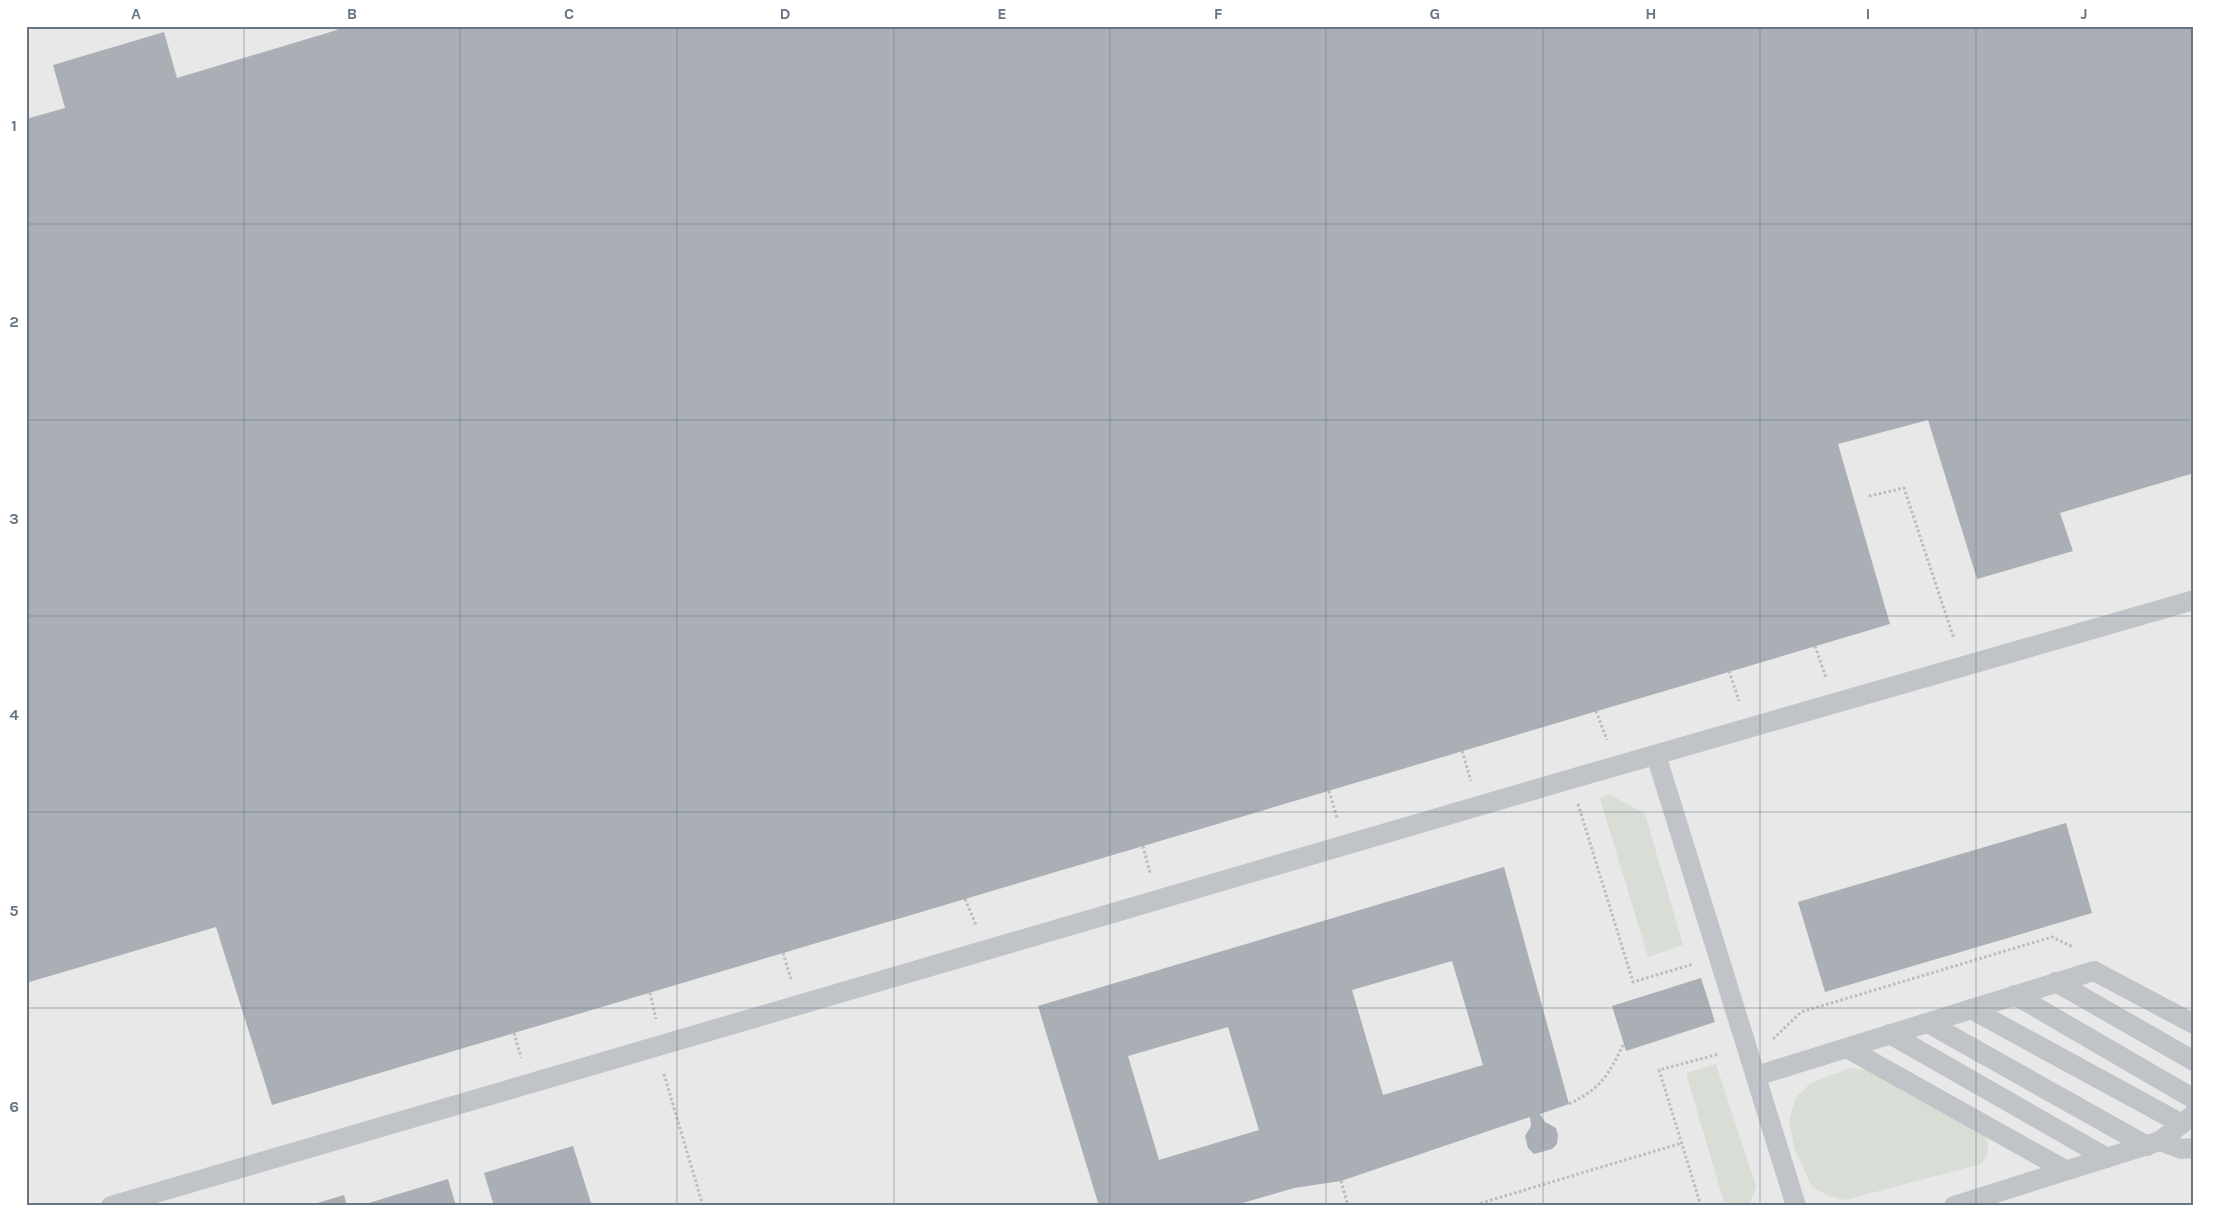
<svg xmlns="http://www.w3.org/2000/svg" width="2220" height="1232" font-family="Karla,sans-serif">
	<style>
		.built { fill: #e7e8e7 }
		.green { fill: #d8ddd5 }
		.building { fill: #a9afb5; fill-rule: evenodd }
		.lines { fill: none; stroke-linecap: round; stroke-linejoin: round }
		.path { stroke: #babcbf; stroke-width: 3; stroke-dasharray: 2.5 2.5; stroke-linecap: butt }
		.service { stroke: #c0c3c7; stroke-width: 20 }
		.grid { fill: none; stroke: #687583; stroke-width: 1; stroke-opacity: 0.55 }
		.neatline { fill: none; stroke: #687583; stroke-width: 2 }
		.grid-label { font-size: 16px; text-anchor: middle; font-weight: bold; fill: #687583 }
	</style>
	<rect width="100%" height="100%" fill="#f6f7f4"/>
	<!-- built -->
	<rect class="built" x="26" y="26" width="2168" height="1180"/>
	<!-- green -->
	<g class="green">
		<path d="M1609,794L1645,814L1683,945L1648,957L1600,798Z"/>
		<path d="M1716,1064L1756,1186L1749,1206H1725L1686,1073Z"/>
		<path d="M1850,1068L1868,1070L1983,1132C1990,1144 1990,1153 1981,1164L1845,1200L1829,1196L1812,1187L1795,1150L1789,1121L1796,1097L1811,1083Z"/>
	</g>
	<!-- building -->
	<g class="building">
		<path d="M336,26H2194V473L2060,513L2073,551L1977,579L1928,420L1838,444L1890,624L272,1105L216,927L26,983V119L65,108L53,65L164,32L177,78L337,30Z"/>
		<path d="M2066,823L2092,913L1825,992L1798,902Z"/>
		<path d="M1504,867L1569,1104L1540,1114L1545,1122L1556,1128L1558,1135L1557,1144L1552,1149L1534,1154L1528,1148L1525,1136L1531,1126L1530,1117L1341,1181L1294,1188L1232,1206H1099L1038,1006ZM1452,961L1483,1065L1383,1095L1352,990ZM1228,1027L1259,1130L1159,1160L1128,1056Z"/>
		<path d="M1701,978L1715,1022L1626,1051L1612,1006Z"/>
		<path d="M573,1146L592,1206H494L484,1173Z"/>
		<path d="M448,1179L456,1206H362V1205Z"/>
		<path d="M344,1195L347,1206H311V1205Z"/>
	</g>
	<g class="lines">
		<!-- path -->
		<g class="path">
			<path d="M1869,496L1904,488L1954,639"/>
			<path d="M1815,646L1826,678"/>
			<path d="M1729,671L1739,701"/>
			<path d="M1596,711L1607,740"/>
			<path d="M1462,751L1471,781"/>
			<path d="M1329,791L1337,818"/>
			<path d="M1578,804L1633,982L1693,964"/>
			<path d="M1143,846L1150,873"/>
			<path d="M965,899L976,925"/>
			<path d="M783,953L791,979"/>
			<path d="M650,993L656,1019"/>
			<path d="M514,1033L521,1058"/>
			<path d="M1773,1039L1801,1012L2052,937L2073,947"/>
			<path d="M664,1074L703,1206"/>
			<path d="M1569,1104C1602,1088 1609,1074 1624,1043"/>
			<path d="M1341,1181L1348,1206"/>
			<path d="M1471,1206L1682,1143"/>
			<path d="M1701,1206L1659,1070L1719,1054"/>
		</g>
		<!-- service -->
		<g class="service">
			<path d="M1656,755L1796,1206"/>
			<path d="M2056,982L2194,1061"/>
			<path d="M2015,995L2194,1099"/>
			<path d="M1971,1009L2182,1124"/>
			<path d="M1928,1023L2147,1146"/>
			<path d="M1890,1034L2107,1158"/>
			<path d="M1847,1048L2065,1170"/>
			<path d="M1756,1076L2094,971L2194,1024"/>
			<path d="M2160,1141L2181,1149L2194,1148"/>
			<path d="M111,1206L1571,779L2194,600"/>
			<path d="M1954,1206L2160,1141L2194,1114"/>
		</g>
	</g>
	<!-- grid -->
	<path class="grid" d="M244,26V1206M460,26V1206M677,26V1206M894,26V1206M1110,26V1206M1326,26V1206M1543,26V1206M1760,26V1206M1976,26V1206M26,224H2194M26,420H2194M26,616H2194M26,812H2194M26,1008H2194"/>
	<!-- border -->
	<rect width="2220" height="1232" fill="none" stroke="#ffffff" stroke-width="55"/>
	<rect x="28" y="28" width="2164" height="1176" class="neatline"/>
	<g class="grid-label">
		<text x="136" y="19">A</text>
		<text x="352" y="19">B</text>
		<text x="569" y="19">C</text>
		<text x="785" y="19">D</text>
		<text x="1002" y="19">E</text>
		<text x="1218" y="19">F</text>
		<text x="1435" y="19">G</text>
		<text x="1651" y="19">H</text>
		<text x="1868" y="19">I</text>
		<text x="2084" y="19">J</text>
		<text x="14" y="131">1</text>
		<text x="14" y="327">2</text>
		<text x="14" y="524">3</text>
		<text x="14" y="720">4</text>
		<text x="14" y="916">5</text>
		<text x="14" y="1112">6</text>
	</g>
</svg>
